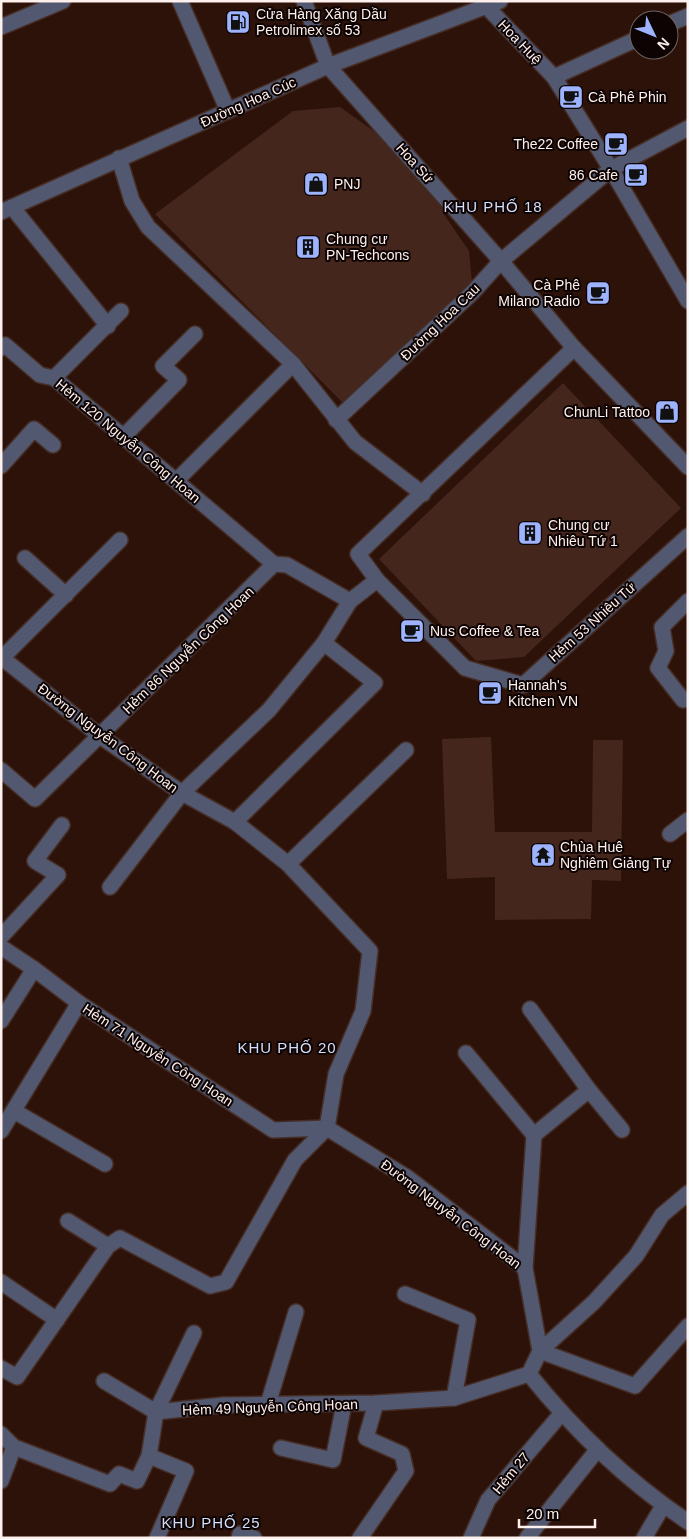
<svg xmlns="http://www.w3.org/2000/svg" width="689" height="1539" font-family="Arial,sans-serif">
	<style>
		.building { fill: #44261d }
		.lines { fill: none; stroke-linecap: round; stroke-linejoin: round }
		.minor-casing { stroke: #462d25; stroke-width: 18 }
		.minor { stroke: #51586f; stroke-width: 15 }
		.labels { text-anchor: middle; stroke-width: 4; stroke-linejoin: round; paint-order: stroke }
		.poi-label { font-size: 14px; fill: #fdf0ed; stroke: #0d0302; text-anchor: start }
		.street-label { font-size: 14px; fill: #fdf0ed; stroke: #0d0302 }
		.neighbourhood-label { font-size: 15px; letter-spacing: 1px; fill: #d4ddfa; stroke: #0d0302 }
	</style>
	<rect width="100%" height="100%" fill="#2d120a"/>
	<!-- building -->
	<g class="building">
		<path d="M340,107L399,149L449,207L443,213L469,251L473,292L345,405L155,214L293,111Z"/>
		<path d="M563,383L681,508L524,657L476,661L379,559Z"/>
		<path d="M491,737L495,832H592L593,740H623L621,881L592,880L591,919L495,920V877L447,879L442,739Z"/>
	</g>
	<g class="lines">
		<defs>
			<g id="minor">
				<path d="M180,1L228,111"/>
				<path d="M304,1L328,66L501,261L574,348L688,467"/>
				<path d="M487,7L554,77L611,169L688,301"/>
				<path d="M669,24L688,16"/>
				<path d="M1,27L63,1"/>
				<path d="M554,77L639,38"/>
				<path d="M119,158L132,201L148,227L293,364L355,442L423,494"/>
				<path d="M12,207L108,326"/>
				<path d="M1,212L328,66L500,1"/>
				<path d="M1,348L5,345L40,375L54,378L274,564L287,565L350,601"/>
				<path d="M54,378L121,311"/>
				<path d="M336,420L473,292L501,261L611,169L688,128"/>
				<path d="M124,436L179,380L163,366L195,334"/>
				<path d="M1,466L34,429L53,445"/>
				<path d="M177,480L293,364"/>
				<path d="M25,558L66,595"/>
				<path d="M377,580L465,668L523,685L688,536"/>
				<path d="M1,657L100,736L182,793L235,822L288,864L370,951L363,1011L336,1074L327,1128"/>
				<path d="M2,658L120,540"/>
				<path d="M683,700L658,668L666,651L662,627L688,601"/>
				<path d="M1,770L35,799L274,564"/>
				<path d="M235,822L375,683L324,643"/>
				<path d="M670,834L688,820"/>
				<path d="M288,864L406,750"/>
				<path d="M110,887L182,793L269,710L324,643L350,601L377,580L358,554L574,348"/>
				<path d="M1,937L58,875L35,861L62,825"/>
				<path d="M1,947L34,969L79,1003L273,1130L327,1128"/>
				<path d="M530,1009L589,1090L534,1135"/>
				<path d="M1,1021L34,969"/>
				<path d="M466,1053L534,1135L525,1268L540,1351L529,1374C574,1430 627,1481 688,1522"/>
				<path d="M589,1090L622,1130"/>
				<path d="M14,1111L105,1164"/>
				<path d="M327,1128L408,1178L525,1268"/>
				<path d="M1,1131L79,1003"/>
				<path d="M688,1193L662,1215L636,1256L594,1302L540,1351L635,1386L688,1326"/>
				<path d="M68,1221L108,1246"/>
				<path d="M1,1282L57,1320"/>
				<path d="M405,1294L468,1320L454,1398"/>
				<path d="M1,1368L17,1377L108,1246L120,1238L210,1286L226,1282L295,1160L327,1128"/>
				<path d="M104,1381L156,1412L194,1333"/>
				<path d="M268,1404L296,1312"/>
				<path d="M1,1434L14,1447L1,1481"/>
				<path d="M14,1447L110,1484L119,1474L137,1481L149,1456L156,1412L223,1405L376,1403L454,1398L529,1374"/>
				<path d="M281,1448L333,1460L344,1404"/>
				<path d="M149,1456L186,1471L157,1538"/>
				<path d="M239,1538L240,1534L254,1538"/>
				<path d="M360,1538L406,1471L402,1454L366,1438L376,1403"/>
				<path d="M471,1538L488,1500L561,1414"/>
				<path d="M527,1538L598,1449"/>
				<path d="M644,1538L663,1506"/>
			</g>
		</defs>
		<!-- minor casing -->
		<use href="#minor" class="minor-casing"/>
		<!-- minor -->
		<use href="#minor" class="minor"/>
	</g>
	<!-- icons -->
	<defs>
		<symbol id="fuel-square" viewBox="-11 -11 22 22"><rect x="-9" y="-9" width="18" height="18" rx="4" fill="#9eb3fd" stroke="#0d0302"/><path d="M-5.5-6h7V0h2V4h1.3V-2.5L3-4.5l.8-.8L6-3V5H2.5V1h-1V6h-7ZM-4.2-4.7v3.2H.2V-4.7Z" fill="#111"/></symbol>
		<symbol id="cafe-square" viewBox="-11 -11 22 22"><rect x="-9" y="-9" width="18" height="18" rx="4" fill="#9eb3fd" stroke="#0d0302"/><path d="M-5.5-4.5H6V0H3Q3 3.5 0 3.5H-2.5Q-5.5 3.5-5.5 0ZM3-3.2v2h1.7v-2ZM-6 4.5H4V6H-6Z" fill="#111"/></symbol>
		<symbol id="shop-square" viewBox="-11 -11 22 22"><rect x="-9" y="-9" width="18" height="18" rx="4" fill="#9eb3fd" stroke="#0d0302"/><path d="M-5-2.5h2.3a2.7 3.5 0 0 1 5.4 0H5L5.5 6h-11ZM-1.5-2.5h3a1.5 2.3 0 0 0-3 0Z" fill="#111"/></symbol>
		<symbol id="building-square" viewBox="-11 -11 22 22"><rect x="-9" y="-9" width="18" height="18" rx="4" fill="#9eb3fd" stroke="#0d0302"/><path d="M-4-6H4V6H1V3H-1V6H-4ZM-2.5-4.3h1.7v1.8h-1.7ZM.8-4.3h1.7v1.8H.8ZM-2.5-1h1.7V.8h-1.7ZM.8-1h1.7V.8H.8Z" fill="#111"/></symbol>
		<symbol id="temple-square" viewBox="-11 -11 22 22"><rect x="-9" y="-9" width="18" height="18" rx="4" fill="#9eb3fd" stroke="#0d0302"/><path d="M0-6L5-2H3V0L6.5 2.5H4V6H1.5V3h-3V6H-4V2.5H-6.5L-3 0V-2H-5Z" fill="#111"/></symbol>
	</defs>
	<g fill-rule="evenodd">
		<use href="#fuel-square" x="224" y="8" width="28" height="28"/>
		<use href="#cafe-square" x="557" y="83" width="28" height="28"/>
		<use href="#cafe-square" x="602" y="130" width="28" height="28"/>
		<use href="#cafe-square" x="622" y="161" width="28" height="28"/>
		<use href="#shop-square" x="302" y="170" width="28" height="28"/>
		<use href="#building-square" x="294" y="233" width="28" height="28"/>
		<use href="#cafe-square" x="584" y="279" width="28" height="28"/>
		<use href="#shop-square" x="653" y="398" width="28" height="28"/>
		<use href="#building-square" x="516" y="519" width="28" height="28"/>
		<use href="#cafe-square" x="398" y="617" width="28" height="28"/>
		<use href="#cafe-square" x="476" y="679" width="28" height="28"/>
		<use href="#temple-square" x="529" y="841" width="28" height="28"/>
	</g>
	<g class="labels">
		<!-- poi labels -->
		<g class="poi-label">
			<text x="256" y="19">Cửa Hàng Xăng Dầu<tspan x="256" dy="16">Petrolimex số 53</tspan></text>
			<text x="588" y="102">Cà Phê Phin</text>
			<text x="598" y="149" text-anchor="end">The22 Coffee</text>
			<text x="618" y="180" text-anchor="end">86 Cafe</text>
			<text x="334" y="189">PNJ</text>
			<text x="326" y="244">Chung cư<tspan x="326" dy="16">PN-Techcons</tspan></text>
			<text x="580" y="290" text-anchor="end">Cà Phê<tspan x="580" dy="16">Milano Radio</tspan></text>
			<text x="650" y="417" text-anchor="end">ChunLi Tattoo</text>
			<text x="548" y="530">Chung cư<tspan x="548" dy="16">Nhiêu Tứ 1</tspan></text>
			<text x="430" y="636">Nus Coffee &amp; Tea</text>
			<text x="508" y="690">Hannah's<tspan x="508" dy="16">Kitchen VN</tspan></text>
			<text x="560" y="852">Chùa Huê<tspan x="560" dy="16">Nghiêm Giảng Tự</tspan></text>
		</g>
		<!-- street labels -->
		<g class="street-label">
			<text transform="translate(520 42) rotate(46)" y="5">Hoa Huệ</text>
			<text transform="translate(248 102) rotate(-24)" y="5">Đường Hoa Cúc</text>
			<text transform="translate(415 163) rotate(48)" y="5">Hoa Sứ</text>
			<text transform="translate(440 322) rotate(-44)" y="5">Đường Hoa Cau</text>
			<text transform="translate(128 441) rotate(40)" y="5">Hẻm 120 Nguyễn Công Hoan</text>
			<text transform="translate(592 622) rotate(-42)" y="5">Hẻm 53 Nhiêu Tứ</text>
			<text transform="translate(188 650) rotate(-44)" y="5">Hẻm 86 Nguyễn Công Hoan</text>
			<text transform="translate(108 738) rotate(37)" y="5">Đường Nguyễn Công Hoan</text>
			<text transform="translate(158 1055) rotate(33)" y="5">Hẻm 71 Nguyễn Công Hoan</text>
			<text transform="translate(451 1214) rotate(37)" y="5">Đường Nguyễn Công Hoan</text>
			<text transform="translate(270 1407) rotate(-2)" y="5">Hẻm 49 Nguyễn Công Hoan</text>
			<text transform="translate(511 1473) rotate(-50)" y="5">Hẻm 27</text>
		</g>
		<!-- neighbourhood labels -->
		<g class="neighbourhood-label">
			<text x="493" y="212">KHU PHỐ 18</text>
			<text x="287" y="1053">KHU PHỐ 20</text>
			<text x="211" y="1528">KHU PHỐ 25</text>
		</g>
	</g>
	<!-- border -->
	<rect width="689" height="1539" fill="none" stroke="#fdf0ed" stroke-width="5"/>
	<!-- north arrow -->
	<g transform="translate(654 35) rotate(133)"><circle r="24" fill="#0d0302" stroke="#6d6260"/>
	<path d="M0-4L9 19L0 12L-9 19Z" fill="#9eb3fd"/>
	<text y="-8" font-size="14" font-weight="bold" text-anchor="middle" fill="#fdf0ed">N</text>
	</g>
	<!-- scale -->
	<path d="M519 1519v8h76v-8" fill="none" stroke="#fdf0ed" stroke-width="2.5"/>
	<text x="526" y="1519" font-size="15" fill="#fdf0ed" stroke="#0d0302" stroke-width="4" paint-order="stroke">20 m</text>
</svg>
